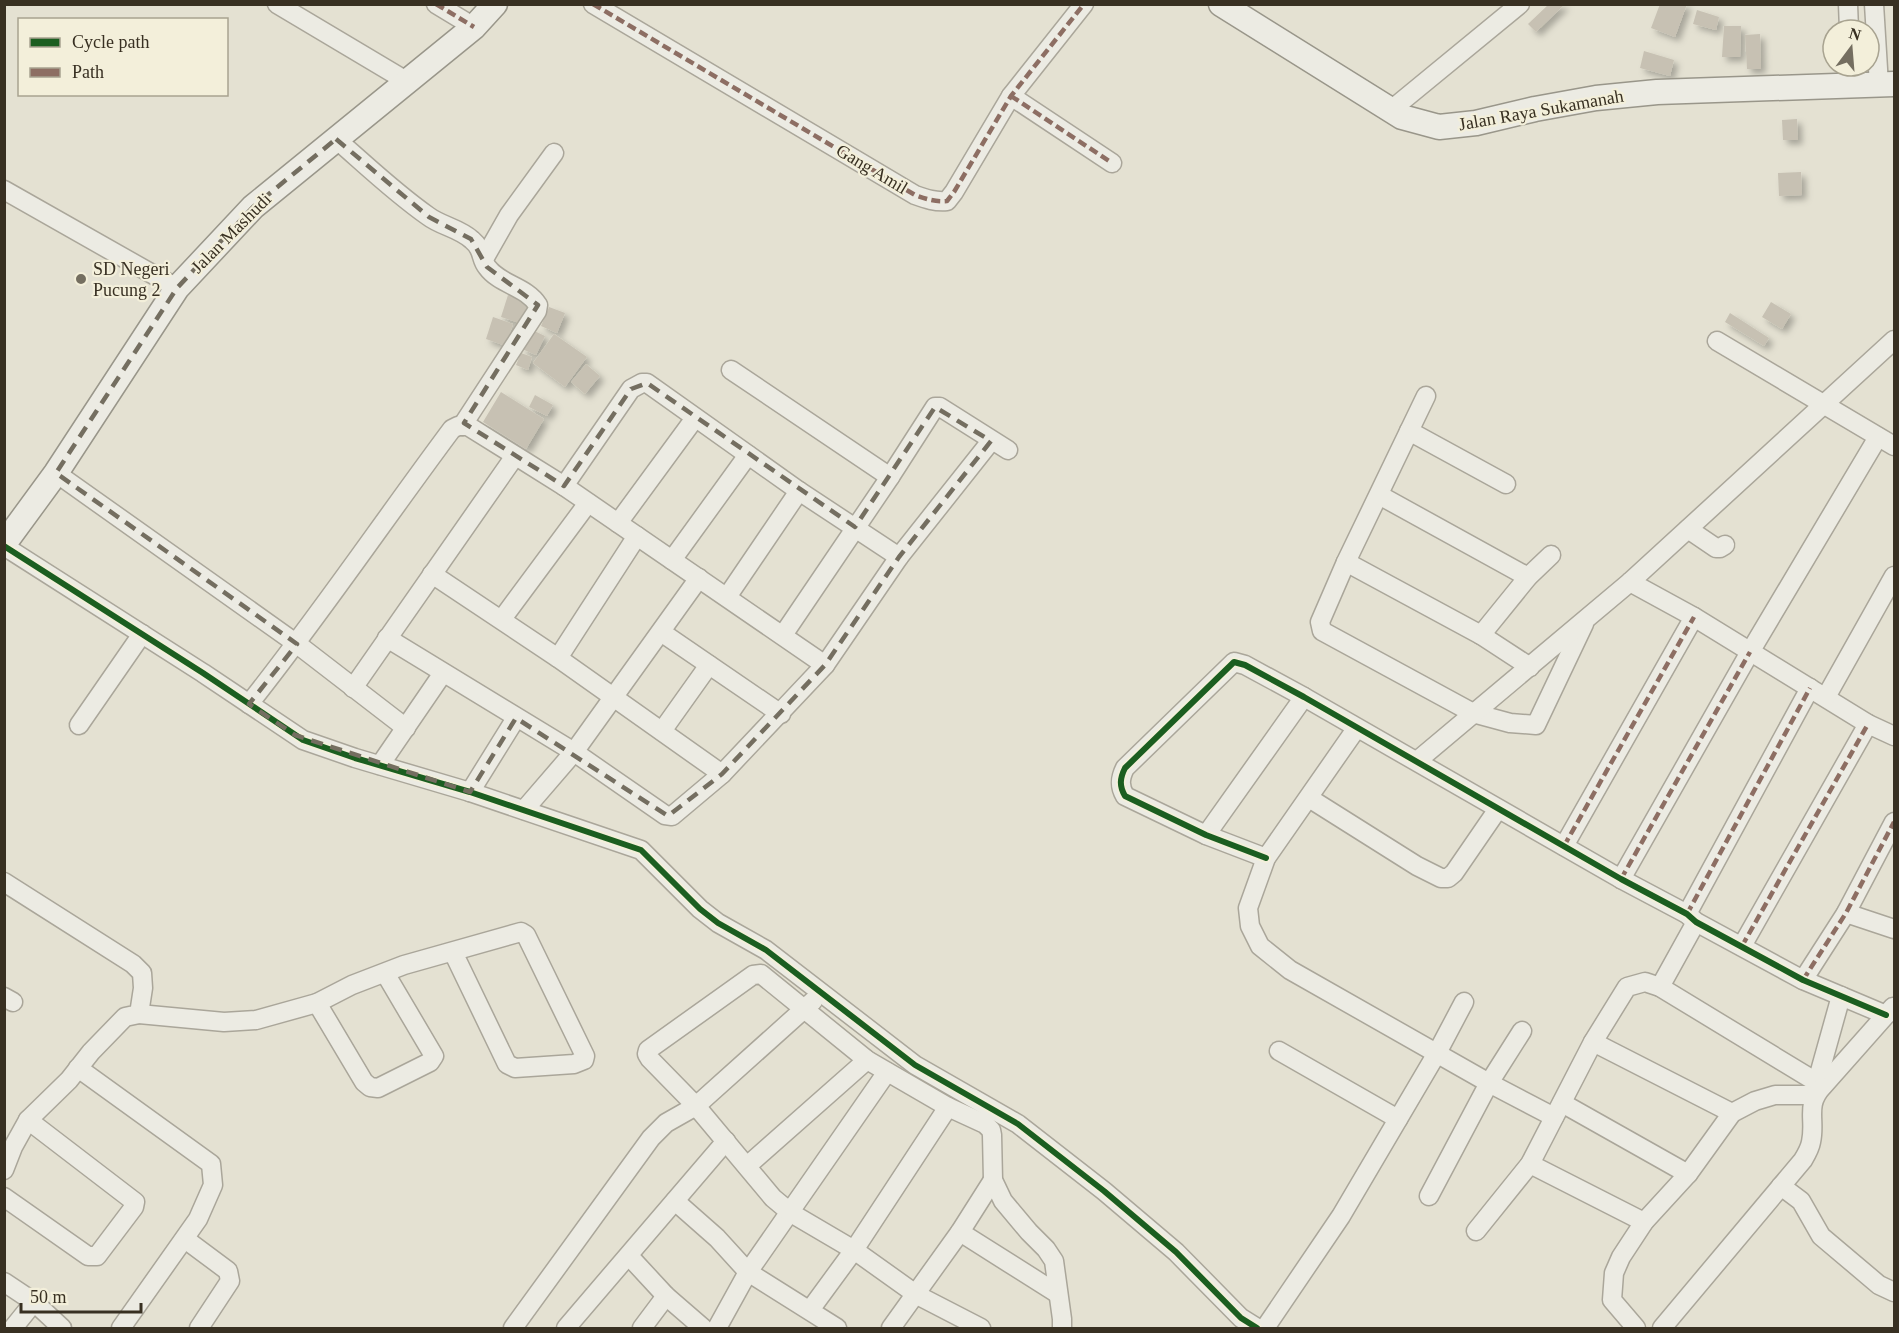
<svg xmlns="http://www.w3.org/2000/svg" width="1899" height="1333" font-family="'Times New Roman',serif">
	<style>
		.building { fill: #c7c1b3; filter: url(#shadow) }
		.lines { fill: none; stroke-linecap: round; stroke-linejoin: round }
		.street-casing { stroke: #aaa69a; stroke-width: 21 }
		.secondary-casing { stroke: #99968a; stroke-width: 27 }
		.street { stroke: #ecebe3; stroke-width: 18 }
		.secondary { stroke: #ecebe3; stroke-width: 24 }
		.quiet { stroke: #8d6e63; stroke-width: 4.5; stroke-dasharray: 9 4.5; stroke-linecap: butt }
		.cycleway-casing { stroke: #f3efda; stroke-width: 10 }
		.cycleway { stroke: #1b5e20; stroke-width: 6 }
		.marked { fill: none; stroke: #746e60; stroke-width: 4.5; stroke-dasharray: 12 8; stroke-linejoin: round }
		.poi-dot { fill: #746e60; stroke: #f3efda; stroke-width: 2 }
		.labels { text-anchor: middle; stroke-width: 4.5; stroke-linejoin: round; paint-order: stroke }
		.street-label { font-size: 18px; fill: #383022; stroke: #f3efda }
		.poi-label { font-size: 18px; fill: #383022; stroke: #f3efda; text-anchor: start }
	</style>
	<defs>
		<filter id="shadow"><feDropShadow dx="4.5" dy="4.5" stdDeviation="3" flood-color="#0004"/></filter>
	</defs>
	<rect width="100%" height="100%" fill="#e4e1d2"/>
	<!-- building -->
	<g class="building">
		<path d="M1549,4H1565L1536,32L1528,24Z"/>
		<path d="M1660,4H1687L1675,37L1651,28Z"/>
		<path d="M1697,10L1719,17L1716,30L1693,24Z"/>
		<path d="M1724,26H1741L1740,57H1722Z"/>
		<path d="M1760,34L1761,69H1747L1745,35Z"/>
		<path d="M1644,51L1674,60L1670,76L1640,68Z"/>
		<path d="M1797,119L1798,140H1783L1782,120Z"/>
		<path d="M1801,172L1802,195L1779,196L1778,173Z"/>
		<path d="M508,295L530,302L523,324L501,317Z"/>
		<path d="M1771,302L1791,314L1782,329L1762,317Z"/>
		<path d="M549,307L565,313L557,333L541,326Z"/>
		<path d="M1730,313L1769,338L1764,346L1725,322Z"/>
		<path d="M493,317L513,324L506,346L486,339Z"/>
		<path d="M530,329L545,336L536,355L522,349Z"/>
		<path d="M554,334L587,357L565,387L533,363Z"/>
		<path d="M521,353L532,357L528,370L516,365Z"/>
		<path d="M586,364L600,376L585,394L571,382Z"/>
		<path d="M501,392L544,419L526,449L483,422Z"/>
		<path d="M535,395L553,405L547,416L529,407Z"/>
	</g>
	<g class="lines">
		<defs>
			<g id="street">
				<path d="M277,4L408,82"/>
				<path d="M436,4L474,27"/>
				<path d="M593,4L915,195C926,199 935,202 947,201L954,192L1011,96L1084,4"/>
				<path d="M1848,4L1849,30"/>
				<path d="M1874,4L1879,85"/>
				<path d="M1850,66L1851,87"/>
				<path d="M1011,96L1112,163"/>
				<path d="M1391,110L1520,4"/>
				<path d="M336,139C366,165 395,193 428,216C441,226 459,228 472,240C484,250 480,259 487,267C500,285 526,286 538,305L537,311L462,426"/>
				<path d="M4,190L177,288"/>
				<path d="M484,259L509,215L554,153"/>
				<path d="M1717,341L1894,446"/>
				<path d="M731,370L890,477"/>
				<path d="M1426,396L1346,562L1481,635L1530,667"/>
				<path d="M1409,431L1506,484"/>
				<path d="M56,473L297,644L406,728"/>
				<path d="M564,486L631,389L642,383H647L799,491L899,557"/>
				<path d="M1379,495L1528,577"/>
				<path d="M618,523L695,418"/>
				<path d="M1688,529L1716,548H1720L1725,545"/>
				<path d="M4,546L203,673L303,740L355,758L470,792L641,850L700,909L718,923L766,950L915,1065L1018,1124L1104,1191L1176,1252L1241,1318L1257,1328"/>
				<path d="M672,560L748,455"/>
				<path d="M1346,562L1320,622L1322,631L1473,713L1510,723L1536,725L1584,624"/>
				<path d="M432,574L558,658L722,774"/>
				<path d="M1630,582L1694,617L1868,724L1894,736"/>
				<path d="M727,597L799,491"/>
				<path d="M502,619L588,503"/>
				<path d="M661,632L781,714"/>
				<path d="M783,635L890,477L935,407H940L1008,450"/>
				<path d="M1481,635L1528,577L1551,555"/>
				<path d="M387,638L574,752L665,815L672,816L722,774L825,665L899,557L991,441"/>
				<path d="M558,658L637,536"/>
				<path d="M353,688L515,456"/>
				<path d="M1826,697L1894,576"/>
				<path d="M249,704C320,615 384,520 452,429L458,426H468L564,486L825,665"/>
				<path d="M79,725L142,634"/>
				<path d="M1356,729L1266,858L1248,908L1250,926L1260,946L1290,970L1489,1083L1554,1117"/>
				<path d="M662,731L709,665"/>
				<path d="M1417,761L1630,582L1894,340"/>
				<path d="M380,765L443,673"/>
				<path d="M470,792L516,718"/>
				<path d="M1309,798L1417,866L1441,878H1448L1454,873L1498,809"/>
				<path d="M524,810L574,752L699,578"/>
				<path d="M1206,835L1304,697"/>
				<path d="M1564,846L1694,617"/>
				<path d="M1266,858L1206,835L1125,796C1119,786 1120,778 1125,768L1234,662L1245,665L1304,697L1621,879L1687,914L1696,922L1803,980L1886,1015"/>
				<path d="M1621,879L1750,652L1878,437"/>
				<path d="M4,882L133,964L142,973L143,988L139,1014L125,1017L91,1052L69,1080L28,1120L13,1147L4,1170"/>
				<path d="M1846,913L1894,929"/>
				<path d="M1687,914L1810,688"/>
				<path d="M1742,946L1868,724"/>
				<path d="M1803,980L1846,913L1894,822"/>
				<path d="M1660,987L1696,922"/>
				<path d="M4,997L13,1002"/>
				<path d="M317,1003L364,1082L370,1087L378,1088L430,1062L434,1056L385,973"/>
				<path d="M139,1014L224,1022L256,1020L317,1003L352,985L404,965L521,932L526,935L585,1056L584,1060L574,1064L515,1068L507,1064L453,952"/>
				<path d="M1593,1042L1732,1113"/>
				<path d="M1279,1051L1398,1119"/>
				<path d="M78,1068L211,1164L213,1185L198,1219L121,1328"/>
				<path d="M1817,1082L1841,996"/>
				<path d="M1562,1103L1688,1174"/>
				<path d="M1530,1164L1644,1222"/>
				<path d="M747,1166L867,1060"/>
				<path d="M1781,1186L1801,1201L1821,1236L1879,1285L1894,1292"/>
				<path d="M1429,1196L1489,1083L1522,1031"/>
				<path d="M4,1197L88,1256H97L134,1207L135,1202L28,1120"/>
				<path d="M675,1201L717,1238L748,1272L837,1328"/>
				<path d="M1476,1231L1530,1164L1593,1042L1627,987L1645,982L1660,987L1823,1086L1893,1007"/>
				<path d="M960,1232L1058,1294"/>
				<path d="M185,1239L228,1271L230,1281L199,1328"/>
				<path d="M629,1256L666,1296L703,1328"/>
				<path d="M4,1282L34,1302L13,1328"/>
				<path d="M34,1302L62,1328"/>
				<path d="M810,1310L854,1250L948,1107"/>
				<path d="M513,1328L651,1138L666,1123L696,1106L813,1001"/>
				<path d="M566,1328L726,1141"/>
				<path d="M642,1328L666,1296"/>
				<path d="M717,1328L748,1272L887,1072"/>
				<path d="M891,1328L960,1232L993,1180"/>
				<path d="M981,1328L917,1295L854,1250L791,1213L773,1198L696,1106L650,1059L647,1054L648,1050L753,975L761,974L867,1060L948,1107L985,1124L991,1130L992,1135L993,1180L1003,1201L1029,1232L1046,1249L1054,1261L1062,1319V1328"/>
				<path d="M1265,1328L1341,1216L1437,1053L1464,1002"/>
				<path d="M1636,1328L1612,1300L1614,1273L1621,1257L1644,1222L1688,1174L1732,1113L1755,1101L1775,1095H1814"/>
				<path d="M1662,1328L1803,1160C1806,1155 1810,1148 1811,1142C1816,1120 1805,1106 1822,1087"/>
			</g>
			<g id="secondary">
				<path d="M1221,4L1402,117L1439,127L1476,123L1535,109L1596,98L1657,92L1894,84"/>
				<path d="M4,544L56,473L177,288L253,207L474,27L495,4"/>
			</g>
		</defs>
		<!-- street casing -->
		<use href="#street" class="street-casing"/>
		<!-- secondary casing -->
		<use href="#secondary" class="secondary-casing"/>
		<!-- street -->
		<use href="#street" class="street"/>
		<!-- secondary -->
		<use href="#secondary" class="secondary"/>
		<!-- quiet -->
		<g class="quiet">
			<path d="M436,4L474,27"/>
			<path d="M593,4L915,195C926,199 935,202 947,201L954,192L1011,96L1084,4"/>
			<path d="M1011,96L1112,163"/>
			<path d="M1564,846L1694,617"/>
			<path d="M1621,879L1750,652"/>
			<path d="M1687,914L1810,688"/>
			<path d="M1742,946L1868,724"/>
			<path d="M1803,980L1846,913L1894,822"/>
		</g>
		<defs>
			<g id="cycleway">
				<path d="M4,546L203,673L303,740L355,758L470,792L641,850L700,909L718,923L766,950L915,1065L1018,1124L1104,1191L1176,1252L1241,1318L1257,1328"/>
				<path d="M1266,858L1206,835L1125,796C1119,786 1120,778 1125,768L1234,662L1245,665L1304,697L1621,879L1687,914L1696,922L1803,980L1886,1015"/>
			</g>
		</defs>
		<!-- cycleway casing -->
		<use href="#cycleway" class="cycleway-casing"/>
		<!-- cycleway -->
		<use href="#cycleway" class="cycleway"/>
	</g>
	<!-- marked area -->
	<path class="marked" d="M336,139L429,217L471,239L487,267L538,305L464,423L564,486L631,389L647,383L855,527L935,407L991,441L899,557L825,665L722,774L668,816L516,718L470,792L295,735L249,704L297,644L56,473L177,288L253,207Z"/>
	<!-- markers -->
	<circle class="poi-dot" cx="81" cy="279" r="6"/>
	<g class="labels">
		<!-- street labels -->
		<g class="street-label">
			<text transform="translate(1541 110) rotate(-10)" y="6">Jalan Raya Sukamanah</text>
			<text transform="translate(872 169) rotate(31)" y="6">Gang Amil</text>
			<text transform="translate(231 233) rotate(-45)" y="6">Jalan Mashudi</text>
		</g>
		<!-- poi labels -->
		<g class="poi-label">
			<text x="93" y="275">SD Negeri<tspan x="93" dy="21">Pucung 2</tspan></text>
		</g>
	</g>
	<!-- border -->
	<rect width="1899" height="1333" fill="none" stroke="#383022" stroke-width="12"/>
	<!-- legend -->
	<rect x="18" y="18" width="210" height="78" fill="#f3efda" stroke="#a8a390" stroke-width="1.5"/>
	<rect x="30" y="38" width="30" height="9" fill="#1b5e20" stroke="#a8a390" stroke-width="1.5"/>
	<text x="72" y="48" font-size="18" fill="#383022">Cycle path</text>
	<rect x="30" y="68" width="30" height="9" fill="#8d6e63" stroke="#a8a390" stroke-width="1.5"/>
	<text x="72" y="78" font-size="18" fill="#383022">Path</text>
	<!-- north arrow -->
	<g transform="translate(1851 48) rotate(16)"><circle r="28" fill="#f3efda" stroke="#a8a390" stroke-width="1.5"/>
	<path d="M0-4.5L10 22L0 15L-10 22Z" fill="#746e60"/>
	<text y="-9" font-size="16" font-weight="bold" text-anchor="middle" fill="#383022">N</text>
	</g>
	<!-- scale -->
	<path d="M21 1303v9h120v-9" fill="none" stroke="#383022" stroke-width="3"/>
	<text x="30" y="1303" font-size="18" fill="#383022" stroke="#f3efda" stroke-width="4.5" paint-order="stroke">50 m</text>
</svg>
